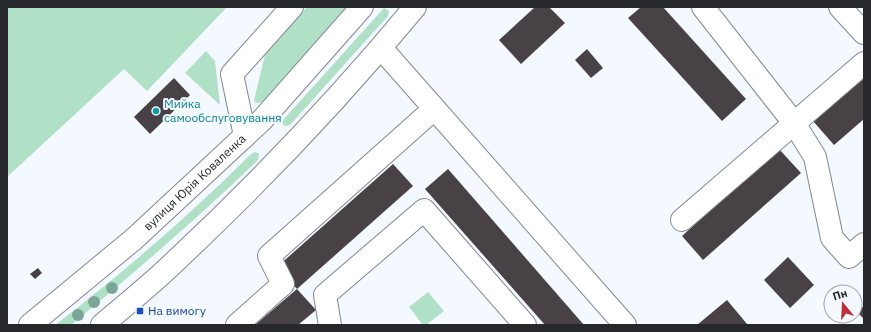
<svg xmlns="http://www.w3.org/2000/svg" width="871" height="332" font-family="'IBM Plex Sans',sans-serif">
	<style>
		.green { fill: #b0e0c6 }
		.building { fill: #484146 }
		.lines { fill: none; stroke-linecap: round; stroke-linejoin: round }
		.minor-casing { stroke: #83888f; stroke-width: 24 }
		.minor { stroke: #fff; stroke-width: 22 }
		.tree { fill: #7ca597 }
		.culture-dot { fill: #0f9aa8; stroke: #f4f9ff; stroke-width: 1.5 }
		.transit-dot { fill: #1a4fb4; stroke: #f4f9ff; stroke-width: 1.5 }
		.labels { text-anchor: middle; stroke-width: 4; stroke-linejoin: round; paint-order: stroke }
		.culture-label { font-size: 12px; fill: #0d838f; stroke: #f4f9ff; text-anchor: start }
		.street-label { font-size: 12px; fill: #26282b; stroke: #f4f9ff }
		.transit-label { font-size: 12px; fill: #164399; stroke: #f4f9ff; text-anchor: start }
	</style>
	<rect width="100%" height="100%" fill="#f4f9ff"/>
	<!-- green -->
	<g class="green">
		<path d="M7,7H227L147,91L124,69L7,177Z"/>
		<path d="M307,7H349L265,100L259,103H256L254,100L266,51Z"/>
		<path d="M384,8L389,11L388,16L290,125L284,126L282,122L284,119Z"/>
		<path d="M206,51L215,61L220,105L185,73Z"/>
		<path d="M255,152L259,154L258,160C198,218 135,272 71,325H55C124,272 190,215 251,154Z"/>
		<path d="M428,292L444,311L426,325H423L409,307Z"/>
	</g>
	<!-- building -->
	<g class="building">
		<path d="M535,7H549L565,23L521,64L499,40Z"/>
		<path d="M641,7H663L746,99L722,121L628,18Z"/>
		<path d="M587,49L603,68L591,78L575,60Z"/>
		<path d="M864,75V119L834,145L813,121Z"/>
		<path d="M174,78L190,95L150,134L134,117Z"/>
		<path d="M779,149L801,173L703,260L682,236Z"/>
		<path d="M393,164L413,186L297,289L277,267Z"/>
		<path d="M448,169L584,325H545L425,189Z"/>
		<path d="M788,257L814,285L790,308L764,280Z"/>
		<path d="M38,268L42,273L35,279L30,274Z"/>
		<path d="M297,289L316,310L298,325H255Z"/>
		<path d="M727,300L747,324L697,325Z"/>
		<path d="M864,306V319L857,312Z"/>
	</g>
	<g class="lines">
		<defs>
			<g id="minor">
				<path d="M703,7L794,123L815,157L832,238L849,257L864,244"/>
				<path d="M840,7L864,33"/>
				<path d="M381,48L625,325"/>
				<path d="M245,136L232,74L292,7"/>
				<path d="M682,220L864,63"/>
				<path id="s1" d="M30,325L134,239L262,120L362,7"/>
				<path d="M102,325C124,306 147,288 168,268C256,186 339,99 415,7"/>
				<path d="M237,325L283,284L269,256L434,109"/>
				<path d="M330,325L325,295L424,210L525,325"/>
			</g>
		</defs>
		<!-- minor casing -->
		<use href="#minor" class="minor-casing"/>
		<!-- minor -->
		<use href="#minor" class="minor"/>
	</g>
	<!-- trees -->
	<g class="tree">
		<circle cx="112" cy="288" r="6"/>
		<circle cx="94" cy="302" r="6"/>
		<circle cx="78" cy="315" r="6"/>
	</g>
	<!-- markers -->
	<circle class="culture-dot" cx="156" cy="111" r="4"/>
	<rect class="transit-dot" x="136" y="307" width="8" height="8" rx="2"/>
	<g class="labels">
		<!-- culture labels -->
		<g class="culture-label">
			<text x="164" y="108">Мийка<tspan x="164" dy="14">самообслуговування</tspan></text>
		</g>
		<!-- street labels -->
		<g class="street-label">
			<text dy="4" stroke="none"><textPath href="#s1" startOffset="218">вулиця Юрія Коваленка</textPath></text>
		</g>
		<!-- transit labels -->
		<g class="transit-label">
			<text x="148" y="315">На вимогу</text>
		</g>
	</g>
	<!-- border -->
	<rect width="871" height="332" fill="none" stroke="#26282b" stroke-width="16"/>
	<!-- north arrow -->
	<g transform="translate(843 304) rotate(342)"><circle r="19" fill="#f4f9ff" stroke="#a2a5aa"/>
	<path d="M0-3L7 15L0 10L-7 15Z" fill="#bf2f3d"/>
	<text y="-6" font-size="11" font-weight="bold" text-anchor="middle" fill="#26282b">Пн</text>
	</g>
</svg>
